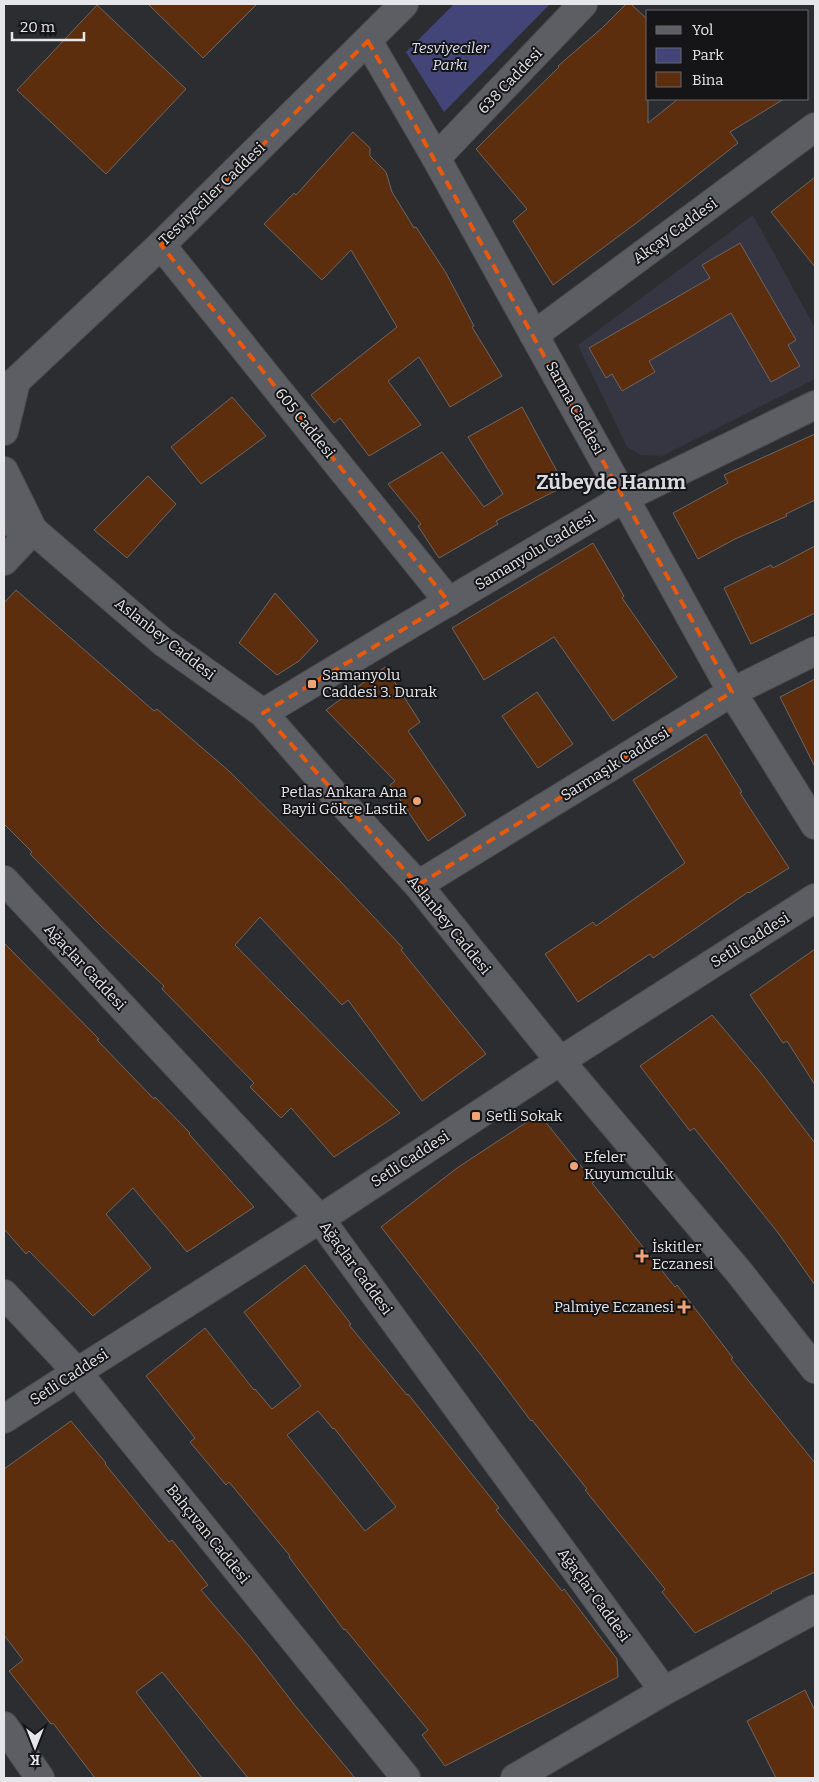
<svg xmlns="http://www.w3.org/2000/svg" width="819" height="1782" font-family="Bitter,serif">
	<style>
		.built { fill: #353641 }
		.green { fill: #434478 }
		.building { fill: #5d2e0e; stroke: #6c6663; fill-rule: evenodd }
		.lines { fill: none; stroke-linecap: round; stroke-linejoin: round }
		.minor-casing { stroke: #4b4b4f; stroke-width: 30 }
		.minor { stroke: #5d5e63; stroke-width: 28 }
		.marked { fill: none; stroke: #e8590c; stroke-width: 4; stroke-dasharray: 10 6; stroke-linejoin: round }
		.poi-dot { fill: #efa377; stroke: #151517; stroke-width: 2 }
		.labels { text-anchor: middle; stroke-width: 4; stroke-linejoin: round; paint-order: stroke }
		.park-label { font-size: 15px; font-style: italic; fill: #dddff2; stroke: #151517 }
		.street-label { font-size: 15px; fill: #e6e6e9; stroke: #151517 }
		.poi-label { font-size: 15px; fill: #e6e6e9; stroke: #151517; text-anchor: start }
		.district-label { font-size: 20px; font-weight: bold; fill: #dadae1; stroke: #151517 }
	</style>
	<rect width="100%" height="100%" fill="#2c2d31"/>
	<!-- built -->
	<path class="built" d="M753,215L815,328V379L662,456L641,455L627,447L578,345Z"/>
	<!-- green -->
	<path class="green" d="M454,4H550L444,112L406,52Z"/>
	<!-- building -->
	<g class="building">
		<path d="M148,4H257L203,58Z"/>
		<path d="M626,4H631L648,20V123L678,99H784L730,132L738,143L639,221L553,285L513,221L527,209L476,149L559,67L558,66L602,28Z"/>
		<path d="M97,5L186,89L106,174L17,90Z"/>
		<path d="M353,132L370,148V156L386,172L392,192L414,228L416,227L446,273L474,326L472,327L502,376L450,407L419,357L388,381L421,425L369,456L340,418L334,423L311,395L397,327L351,250L322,280L264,224L294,193L296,195Z"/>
		<path d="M815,177V267L771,212Z"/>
		<path d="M740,243L796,340L788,345L800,366L771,382L731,313L649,361L655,372L622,391L612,374L606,378L589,348L710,278L702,265Z"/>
		<path d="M232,397L266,436L201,484L171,447Z"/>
		<path d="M522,407L565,486L496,521L498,524L439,558L418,526L421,524L388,484L442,452L484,507L503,494L468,437Z"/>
		<path d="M815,434V500L786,514L787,516L735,539L698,559L673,513L728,483L724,475Z"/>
		<path d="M148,476L176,504L127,558L94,530Z"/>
		<path d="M593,543L624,596L622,598L677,677L613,721L554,637L484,680L452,628Z"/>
		<path d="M815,546V613L751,644L724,588L771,565L773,568Z"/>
		<path d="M16,590L154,711L157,709L229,771L339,880L403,948L401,950L486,1054L422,1101L348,1000L342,1005L260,917L235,945L400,1113L334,1157L291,1108L281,1118L250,1087L254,1083L162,989L164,986L100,925L30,854L32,852L4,824V603Z"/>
		<path d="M275,593L318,641L299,661L277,675L239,643Z"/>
		<path d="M385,667L420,722L408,731L466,815L428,841L390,785L395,781L326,710Z"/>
		<path d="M815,679V767L780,697Z"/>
		<path d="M537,692L573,744L538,768L502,716Z"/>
		<path d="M706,734L742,792L740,793L789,868L749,893L748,892L653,958L650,954L578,1002L545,954L593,922L596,926L685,863L633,780Z"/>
		<path d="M4,943L99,1039L97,1040L154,1099L155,1097L190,1133L189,1134L254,1207L187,1252L133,1188L106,1214L151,1268L93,1316L29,1251L26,1254L4,1229Z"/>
		<path d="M815,949V1085L787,1041L783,1043L750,995Z"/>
		<path d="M712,1015L761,1073L815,1143V1285L779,1234L694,1128L690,1131L640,1066Z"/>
		<path d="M539,1114L594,1182L592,1183L675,1287L677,1285L733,1358L731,1359L815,1463V1572L771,1592L772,1593L695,1633L662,1592L665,1589L585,1490L587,1489L532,1420L531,1421L492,1369L381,1227L457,1168Z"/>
		<path d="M305,1265L351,1324L349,1325L407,1395L408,1394L499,1508L496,1510L562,1591L564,1589L617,1659L618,1677L445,1766L422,1735L428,1730L345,1629L344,1630L289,1557L290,1556L229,1482L226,1485L190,1442L195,1438L146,1376L205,1328L254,1390L255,1389L272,1409L301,1386L244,1312ZM318,1411L333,1429L334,1428L396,1507L365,1531L287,1435Z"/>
		<path d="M71,1421L106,1463L105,1464L169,1542L172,1540L208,1585L201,1590L249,1646L297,1708L355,1778H248L162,1672L136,1692L202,1778H95L53,1723L51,1724L9,1671L23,1660L4,1635V1469Z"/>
		<path d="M805,1690L815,1711V1778H776L747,1721Z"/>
	</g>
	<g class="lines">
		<defs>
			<g id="minor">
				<path d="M368,41L436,158L732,692L815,825"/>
				<path d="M436,158L583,4"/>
				<path d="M161,245L449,602"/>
				<path d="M534,335L815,127"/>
				<path d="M4,388L16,381L161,245L404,4"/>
				<path d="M4,431L16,381"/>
				<path d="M4,471L33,530"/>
				<path d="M4,520L33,530L163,642L263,713L333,793L418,885L560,1061L739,1272L815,1369"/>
				<path d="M4,561L33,530"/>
				<path d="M263,713L389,637L624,498L815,405"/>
				<path d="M4,880L320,1219L664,1691"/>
				<path d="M418,885L732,692L815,651"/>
				<path d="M4,1294L77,1372L406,1778"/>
				<path d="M4,1419L77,1372L320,1219L560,1061L815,898"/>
				<path d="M4,1726L40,1778"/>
				<path d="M515,1778L664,1691L815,1609"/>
			</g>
		</defs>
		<!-- minor casing -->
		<use href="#minor" class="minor-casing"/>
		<!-- minor -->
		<use href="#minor" class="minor"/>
	</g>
	<!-- marked area -->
	<path class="marked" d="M368,41L732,692L418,885L263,713L449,602L161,245Z"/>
	<!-- markers -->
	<g class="poi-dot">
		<rect x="307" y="679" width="10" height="10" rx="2.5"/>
		<circle cx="417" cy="801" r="5"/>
		<rect x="471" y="1111" width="10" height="10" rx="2.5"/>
		<circle cx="574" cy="1166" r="5"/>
		<path d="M639.5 1248.5h5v5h5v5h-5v5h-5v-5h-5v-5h5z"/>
		<path d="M681.5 1299.5h5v5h5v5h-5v5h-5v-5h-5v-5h5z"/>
	</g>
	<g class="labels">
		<!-- park labels -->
		<g class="park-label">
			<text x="450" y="53">Tesviyeciler<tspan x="450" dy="17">Parkı</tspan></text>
		</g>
		<!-- street labels -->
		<g class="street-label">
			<text transform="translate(510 81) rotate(-46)" y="5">638 Caddesi</text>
			<text transform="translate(212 194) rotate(-44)" y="5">Tesviyeciler Caddesi</text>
			<text transform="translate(675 231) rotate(-36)" y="5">Akçay Caddesi</text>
			<text transform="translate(575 408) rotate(61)" y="5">Sarma Caddesi</text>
			<text transform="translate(305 423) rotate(51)" y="5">605 Caddesi</text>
			<text transform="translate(535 551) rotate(-31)" y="5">Samanyolu Caddesi</text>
			<text transform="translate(165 639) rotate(38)" y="5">Aslanbey Caddesi</text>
			<text transform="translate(615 764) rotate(-32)" y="5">Sarmaşık Caddesi</text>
			<text transform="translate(449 925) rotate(51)" y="5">Aslanbey Caddesi</text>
			<text transform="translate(750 940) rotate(-32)" y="5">Setli Caddesi</text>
			<text transform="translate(85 967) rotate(47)" y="5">Ağaçlar Caddesi</text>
			<text transform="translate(410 1159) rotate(-33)" y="5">Setli Caddesi</text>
			<text transform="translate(356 1268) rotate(54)" y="5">Ağaçlar Caddesi</text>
			<text transform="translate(69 1377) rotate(-33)" y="5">Setli Caddesi</text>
			<text transform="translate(208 1534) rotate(51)" y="5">Bahçıvan Caddesi</text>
			<text transform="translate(594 1595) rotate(54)" y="5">Ağaçlar Caddesi</text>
		</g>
		<!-- poi labels -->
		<g class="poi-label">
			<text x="322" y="680">Samanyolu<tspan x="322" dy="17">Caddesi 3. Durak</tspan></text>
			<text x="407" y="797" text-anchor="end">Petlas Ankara Ana<tspan x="407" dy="17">Bayii Gökçe Lastik</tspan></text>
			<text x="486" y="1121">Setli Sokak</text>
			<text x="584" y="1162">Efeler<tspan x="584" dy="17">Kuyumculuk</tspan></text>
			<text x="652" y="1252">İskitler<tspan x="652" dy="17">Eczanesi</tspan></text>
			<text x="674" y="1312" text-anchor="end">Palmiye Eczanesi</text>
		</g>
		<!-- district labels -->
		<g class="district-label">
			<text x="611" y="489">Zübeyde Hanım</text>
		</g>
	</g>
	<!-- border -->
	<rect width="819" height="1782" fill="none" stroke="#e6e6e9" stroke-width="10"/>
	<!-- legend -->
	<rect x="646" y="10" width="162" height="90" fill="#151517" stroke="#69696b"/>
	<rect x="656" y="26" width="25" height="8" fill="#5d5e63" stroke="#69696b"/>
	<text x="692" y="35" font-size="15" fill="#e6e6e9">Yol</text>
	<rect x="656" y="48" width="25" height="15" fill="#434478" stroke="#69696b"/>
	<text x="692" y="60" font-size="15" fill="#e6e6e9">Park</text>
	<rect x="656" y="72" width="25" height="15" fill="#5d2e0e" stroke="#69696b"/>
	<text x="692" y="85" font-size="15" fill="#e6e6e9">Bina</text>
	<!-- north arrow -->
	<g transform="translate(35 1747) rotate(180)" stroke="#151517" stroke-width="4" paint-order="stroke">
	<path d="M0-4L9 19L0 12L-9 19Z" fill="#e6e6e9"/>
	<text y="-8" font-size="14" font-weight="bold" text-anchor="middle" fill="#e6e6e9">K</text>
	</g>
	<!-- scale -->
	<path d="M12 32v8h72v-8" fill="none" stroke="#e6e6e9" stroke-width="2.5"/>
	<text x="20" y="32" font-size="15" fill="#e6e6e9" stroke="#151517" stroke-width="4" paint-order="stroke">20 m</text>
</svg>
